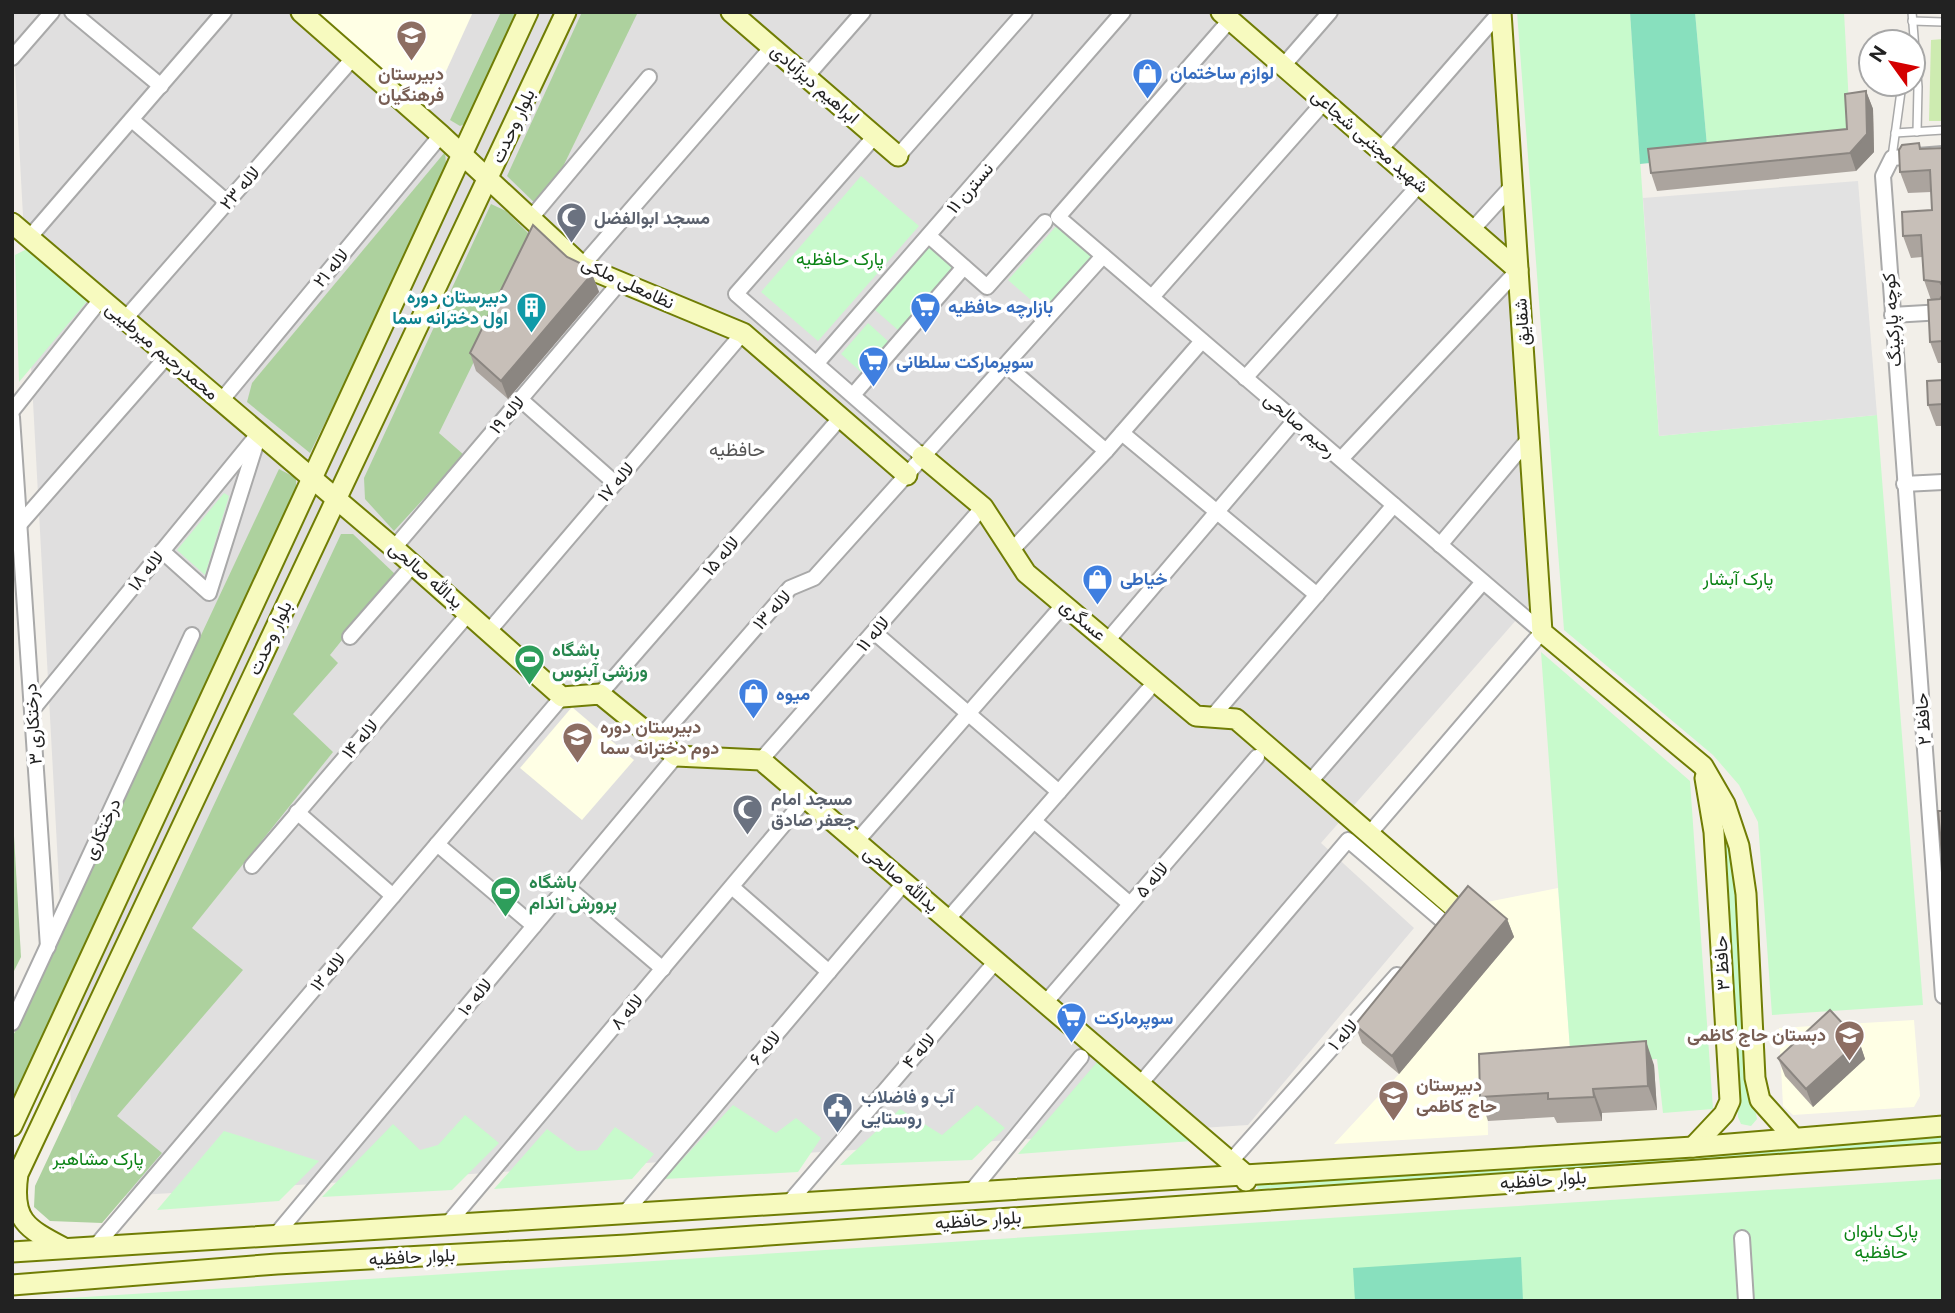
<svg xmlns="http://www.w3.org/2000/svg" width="1955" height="1313" font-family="'Public Sans',Vazirmatn,sans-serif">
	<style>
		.residential { fill: #e0dfdf }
		.education { fill: #ffffe5 }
		.grass { fill: #cdebb0 }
		.forest { fill: #add19e }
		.park { fill: #c8facc }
		.pitch { fill: #88e0be }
		.parking { fill: #e2e2e2 }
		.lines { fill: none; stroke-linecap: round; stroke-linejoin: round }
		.lane-casing { stroke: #a9a9a9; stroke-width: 10 }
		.street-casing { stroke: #a9a9a9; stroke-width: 18 }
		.secondary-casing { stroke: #707d05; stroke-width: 23 }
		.lane { stroke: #fff; stroke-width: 7 }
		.street { stroke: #fff; stroke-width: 14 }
		.secondary { stroke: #f7fabf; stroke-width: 19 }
		.wall { fill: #aba49e }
		.shaded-wall { fill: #8b8681 }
		.building { fill: #c7bfb8; stroke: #8b8681; stroke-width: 2 }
		.labels { text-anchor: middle; stroke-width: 7; stroke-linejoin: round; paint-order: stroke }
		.shop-label { font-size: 18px; font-weight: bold; fill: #366cbe; stroke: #fff; text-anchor: start }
		.education-label { font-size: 18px; font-weight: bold; fill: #785e54; stroke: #fff; text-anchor: start }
		.street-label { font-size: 18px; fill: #222; stroke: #fff }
		.worship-label { font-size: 18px; font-weight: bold; fill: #5b616d; stroke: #fff; text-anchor: start }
		.park-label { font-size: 18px; fill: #0c8416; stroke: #fff }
		.culture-label { font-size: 18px; font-weight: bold; fill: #0d838f; stroke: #fff; text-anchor: end }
		.leisure-label { font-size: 18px; font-weight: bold; fill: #27864d; stroke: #fff; text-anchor: start }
		.service-label { font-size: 18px; font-weight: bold; fill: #4e5e75; stroke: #fff; text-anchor: start }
		.neighbourhood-label { font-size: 19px; fill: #555; stroke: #fff }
	</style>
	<rect width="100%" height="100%" fill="#f2efe9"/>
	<!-- residential -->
	<path class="residential" d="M12,12H1493L1532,602L1321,843L1414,928L1248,1125L76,1199Z"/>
	<!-- education -->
	<g class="education">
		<path d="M318,12H473L427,113Z"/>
		<path d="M572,707L634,760L582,820L520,768Z"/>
		<path d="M1558,888L1571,1063L1487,1077L1488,1135L1334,1144L1399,1074L1362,1043L1472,905Z"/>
		<path d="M1914,1020L1920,1096L1914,1107L1793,1115L1783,1106L1779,1028Z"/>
	</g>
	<!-- grass -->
	<path class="grass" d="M1943,39V121H1929L1931,40Z"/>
	<!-- forest -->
	<g class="forest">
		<path d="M501,12H522L472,121L460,126L450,120Z"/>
		<path d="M582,12H638L542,210L507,176Z"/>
		<path d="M445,152L447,176L310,453L247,402L252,383Z"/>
		<path d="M491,204L506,211L534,239L439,433L464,455L394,531L365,499L364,478Z"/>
		<path d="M279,469L296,478V497L12,1108V1038Z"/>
		<path d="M341,534H353L395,574L330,655L338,663L293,714L333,752L192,928L243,970L117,1116L162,1153L102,1223L50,1221L34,1207L35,1186Z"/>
		<path d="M12,801L21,957L12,975Z"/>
	</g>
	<!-- park -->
	<g class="park">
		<path d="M1517,12H1630L1659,436L1877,415L1923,1005L1772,1015L1758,822L1739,785L1713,755L1564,630Z"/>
		<path d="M1695,12H1844L1851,142L1708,157Z"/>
		<path d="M861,176L919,226L818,341L761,292Z"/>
		<path d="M1059,223L1096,256L1046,313L1008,280Z"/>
		<path d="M929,247L954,269L899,331L874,309Z"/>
		<path d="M27,249L89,299L19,382L15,255Z"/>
		<path d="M868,323L889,342L862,373L841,354Z"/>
		<path d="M224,493L229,496L205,575L177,550Z"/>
		<path d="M1541,652L1690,781L1713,1109L1663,1113L1657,1059L1571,1063Z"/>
		<path d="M1725,838L1731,840L1749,1081L1757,1119L1751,1126L1741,1124L1738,1117L1722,842Z"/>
		<path d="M1098,1061L1192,1141L1018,1154Z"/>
		<path d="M733,1105L776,1133L796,1118L821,1138L798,1172L664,1179Z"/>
		<path d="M977,1105L1005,1128L972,1160L840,1165L900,1109L942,1135Z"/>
		<path d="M465,1115L499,1143L452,1190L322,1197L393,1124L420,1150L438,1145Z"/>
		<path d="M615,1127L654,1154L632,1179L494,1189L547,1129L577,1151L597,1150Z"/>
		<path d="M224,1131L319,1161L279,1201L157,1210Z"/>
		<path d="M1943,1132V1144L1662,1165L1258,1189L1255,1183Z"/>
		<path d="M1943,1179V1301H22Z"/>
	</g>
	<!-- pitch -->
	<g class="pitch">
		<path d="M1630,12H1695L1708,157L1640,164Z"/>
		<path d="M1521,1257L1523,1301H1355L1353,1268Z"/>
	</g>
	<!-- parking -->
	<path class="parking" d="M1858,181L1877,415L1659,436L1643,198Z"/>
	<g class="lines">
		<defs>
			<g id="lane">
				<path d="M1912,12L1918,87L1917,132"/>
				<path d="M1912,21L1943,22"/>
				<path d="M1895,133L1943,130"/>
				<path d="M1892,157L1902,84"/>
			</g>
			<g id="street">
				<path d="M72,12L161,86"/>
				<path d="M1230,20L1058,217L1542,632L1370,833"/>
				<path d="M12,58L52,12"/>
				<path d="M1283,66L1330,12"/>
				<path d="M806,77L863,12"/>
				<path d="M132,120L227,202"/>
				<path d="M875,136L736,294L922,456"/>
				<path d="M1380,150L1494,19H1502"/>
				<path d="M1943,154L1892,158L1883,176L1943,996"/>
				<path d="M898,156L1025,12"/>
				<path d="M531,218L649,77"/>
				<path d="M1472,230L1513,185"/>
				<path d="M929,236L987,287L1045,222"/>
				<path d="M29,238L224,12"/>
				<path d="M582,266L772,47"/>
				<path d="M1152,297L1324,102"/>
				<path d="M1892,315L1943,312"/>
				<path d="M125,319L354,57"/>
				<path d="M817,363L1123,12"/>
				<path d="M1007,366L1106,451"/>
				<path d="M1245,378L1420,184"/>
				<path d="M853,395L964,267"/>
				<path d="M520,399L615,483"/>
				<path d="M221,401L441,135"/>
				<path d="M12,411L101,299"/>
				<path d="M12,417L48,947"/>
				<path d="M1122,433L1317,595"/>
				<path d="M1341,459L1518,270"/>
				<path d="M1904,484L1943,482"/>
				<path d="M19,525L168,355"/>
				<path d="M1440,545L1527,441"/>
				<path d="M394,548L620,282"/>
				<path d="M1012,550L1106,451L1202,341"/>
				<path d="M162,551L209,593L257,441"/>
				<path d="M489,631L743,333"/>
				<path d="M874,632L1059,792"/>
				<path d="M350,637L413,565"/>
				<path d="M1107,641L1295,420"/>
				<path d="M600,694L841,417"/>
				<path d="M32,710L259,433"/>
				<path d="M1212,717L1394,505"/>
				<path d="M657,741L790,588L814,578L1103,256"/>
				<path d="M761,760L983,507"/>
				<path d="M1309,783L1483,582"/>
				<path d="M297,812L393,896"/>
				<path d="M1034,821L1130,904"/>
				<path d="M857,841L1064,604"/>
				<path d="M437,844L534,926"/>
				<path d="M252,866L469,613"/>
				<path d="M567,887L663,969"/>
				<path d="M732,887L829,972"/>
				<path d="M948,919L1148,690"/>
				<path d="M1046,1002L1257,757"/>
				<path d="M12,1023L192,635"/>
				<path d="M1141,1083L1348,840L1444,922"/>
				<path d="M1231,1161L1397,975"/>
				<path d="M970,1193L1081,1057"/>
				<path d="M787,1205L997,960"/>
				<path d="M624,1214L905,882"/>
				<path d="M446,1226L806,798"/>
				<path d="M274,1237L676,756"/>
				<path d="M1742,1238L1746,1301"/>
				<path d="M94,1248L562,697"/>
			</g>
			<g id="secondary">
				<path d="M301,12L441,135L582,266L743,333L907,475"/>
				<path d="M731,12L898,156"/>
				<path d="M1221,12L1518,270"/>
				<path d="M1501,12L1542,632L1703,766L1725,804L1739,846L1746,894L1755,1078L1760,1100L1794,1138"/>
				<path d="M12,223L394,548L562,697L600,694L676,756L761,760L1246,1175V1181"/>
				<path d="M922,456L983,507L1026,573L1196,716L1236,719L1456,909"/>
				<path d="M12,1126L528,12"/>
				<path d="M1693,1147L1724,1114L1730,1101L1714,832L1705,778"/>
				<path d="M64,1248C26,1228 11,1220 18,1174L566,12"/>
				<path d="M12,1252L1693,1147L1943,1126"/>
				<path d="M12,1285L277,1264L626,1245L1943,1153"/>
			</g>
		</defs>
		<!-- lane casing -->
		<use href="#lane" class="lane-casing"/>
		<!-- street casing -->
		<use href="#street" class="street-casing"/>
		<!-- secondary casing -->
		<use href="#secondary" class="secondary-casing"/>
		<!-- lane -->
		<use href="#lane" class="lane"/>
		<!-- street -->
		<use href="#street" class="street"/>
		<!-- secondary -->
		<use href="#secondary" class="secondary"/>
	</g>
	<!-- wall -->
	<g class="wall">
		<path d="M1866,91L1873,109L1874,152L1856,171L1657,191L1651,173L1847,129Z"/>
		<path d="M1919,143L1921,149L1943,148V363H1938L1930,342L1931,300L1924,280L1922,257L1911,258L1903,236L1932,210L1931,192L1908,193L1900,172Z"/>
		<path d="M567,257L592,274L599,292L508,399L476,371L470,353Z"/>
		<path d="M1943,380V426H1936L1928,405Z"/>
		<path d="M1507,919L1514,937L1399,1074L1362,1043L1355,1025Z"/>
		<path d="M1859,1041L1865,1059L1813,1107L1785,1076L1778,1058Z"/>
		<path d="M1654,1065L1657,1110L1602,1113V1121L1557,1123L1554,1117L1488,1121L1480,1097Z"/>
	</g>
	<!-- shaded-wall -->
	<g class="shaded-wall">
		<path d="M1866,91L1873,109L1874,152L1856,171L1850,153Z"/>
		<path d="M592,274L599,292L508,399L501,381Z"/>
		<path d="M1507,919L1514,937L1399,1074L1392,1056Z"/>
		<path d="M1646,1041L1654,1065L1657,1110L1648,1086Z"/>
		<path d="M1859,1041L1865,1059L1813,1107L1806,1089Z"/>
		<path d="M1593,1089L1602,1113V1121L1594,1097Z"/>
	</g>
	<!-- building -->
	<g class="building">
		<path d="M1866,91L1867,134L1850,153L1651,173L1648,149L1847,129L1845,94Z"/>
		<path d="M1919,143L1920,149L1943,148V287L1940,282L1924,280L1921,235L1903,236L1902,212L1932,210L1930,170L1900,172L1899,150L1902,145Z"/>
		<path d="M533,225L567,257L582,264L592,274L501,381L470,353Z"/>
		<path d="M1943,294V341L1930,342L1928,300L1940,299Z"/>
		<path d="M1943,380V404L1928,405L1927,381Z"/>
		<path d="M1938,811H1943V865Z"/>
		<path d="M1468,886L1507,919L1392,1056L1355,1025Z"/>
		<path d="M1830,1010L1859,1041L1806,1089L1778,1058Z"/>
		<path d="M1646,1041L1648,1086L1593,1089L1594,1097L1548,1099V1093L1480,1097L1479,1054Z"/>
	</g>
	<!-- icons -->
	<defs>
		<symbol id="school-pin" viewBox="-11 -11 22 30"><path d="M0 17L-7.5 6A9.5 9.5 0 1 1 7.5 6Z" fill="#8d6e63" stroke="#fff"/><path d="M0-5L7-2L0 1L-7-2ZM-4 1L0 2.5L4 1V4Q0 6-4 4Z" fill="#fff"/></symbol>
		<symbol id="shop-pin" viewBox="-11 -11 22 30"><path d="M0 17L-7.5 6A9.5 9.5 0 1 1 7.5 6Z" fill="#3f7fe0" stroke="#fff"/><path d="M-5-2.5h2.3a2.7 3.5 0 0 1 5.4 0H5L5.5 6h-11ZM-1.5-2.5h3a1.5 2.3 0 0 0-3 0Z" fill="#fff"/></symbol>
		<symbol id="mosque-pin" viewBox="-11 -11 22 30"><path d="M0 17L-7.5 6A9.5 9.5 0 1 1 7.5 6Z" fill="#6b7280" stroke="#fff"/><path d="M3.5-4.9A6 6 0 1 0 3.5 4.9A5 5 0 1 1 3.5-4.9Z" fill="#fff"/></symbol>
		<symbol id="building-pin" viewBox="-11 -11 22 30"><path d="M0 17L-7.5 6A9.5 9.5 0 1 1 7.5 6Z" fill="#0f9aa8" stroke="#fff"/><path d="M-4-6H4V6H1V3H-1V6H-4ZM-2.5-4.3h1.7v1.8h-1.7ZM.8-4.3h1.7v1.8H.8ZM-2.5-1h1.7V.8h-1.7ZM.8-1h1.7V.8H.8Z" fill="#fff"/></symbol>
		<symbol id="supermarket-pin" viewBox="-11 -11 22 30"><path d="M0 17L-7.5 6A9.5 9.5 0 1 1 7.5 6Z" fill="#3f7fe0" stroke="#fff"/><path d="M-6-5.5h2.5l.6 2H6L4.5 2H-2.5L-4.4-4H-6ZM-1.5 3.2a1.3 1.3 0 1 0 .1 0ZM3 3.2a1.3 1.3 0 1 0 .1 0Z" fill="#fff"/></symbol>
		<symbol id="stadium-pin" viewBox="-11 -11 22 30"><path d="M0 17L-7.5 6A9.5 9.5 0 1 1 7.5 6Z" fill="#2e9e5b" stroke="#fff"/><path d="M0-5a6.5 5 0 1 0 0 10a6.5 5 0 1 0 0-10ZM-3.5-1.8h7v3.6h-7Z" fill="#fff"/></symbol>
		<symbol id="civic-pin" viewBox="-11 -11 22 30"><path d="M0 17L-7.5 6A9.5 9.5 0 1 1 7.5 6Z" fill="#5c6f8a" stroke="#fff"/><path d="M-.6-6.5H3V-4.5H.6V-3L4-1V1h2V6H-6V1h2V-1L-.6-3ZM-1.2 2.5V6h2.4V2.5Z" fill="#fff"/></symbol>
	</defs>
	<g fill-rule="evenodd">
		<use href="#school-pin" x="394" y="18" width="35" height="47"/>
		<use href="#shop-pin" x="1130" y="56" width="35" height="47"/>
		<use href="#mosque-pin" x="554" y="200" width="35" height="47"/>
		<use href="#building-pin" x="514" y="290" width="35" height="47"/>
		<use href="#supermarket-pin" x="908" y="290" width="35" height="47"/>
		<use href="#supermarket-pin" x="856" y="344" width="35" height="47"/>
		<use href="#shop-pin" x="1080" y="562" width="35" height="47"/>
		<use href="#stadium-pin" x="512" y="642" width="35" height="47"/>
		<use href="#shop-pin" x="736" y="676" width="35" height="47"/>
		<use href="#school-pin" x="560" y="720" width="35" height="47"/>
		<use href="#mosque-pin" x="730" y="792" width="35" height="47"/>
		<use href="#stadium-pin" x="488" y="874" width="35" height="47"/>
		<use href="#supermarket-pin" x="1054" y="1000" width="35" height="47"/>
		<use href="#school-pin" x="1832" y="1018" width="35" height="47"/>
		<use href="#school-pin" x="1376" y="1078" width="35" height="47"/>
		<use href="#civic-pin" x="820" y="1090" width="35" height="47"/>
	</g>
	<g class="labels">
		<!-- shop labels -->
		<g class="shop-label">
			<text x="1170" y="79">لوازم ساختمان</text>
			<text x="948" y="313">بازارچه حافظیه</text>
			<text x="896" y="368">سوپرمارکت سلطانی</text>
			<text x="1120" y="585">خیاطی</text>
			<text x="776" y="700">میوه</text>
			<text x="1094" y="1024">سوپرمارکت</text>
		</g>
		<!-- education labels -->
		<g class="education-label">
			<text x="411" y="80" text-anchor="middle">دبیرستان<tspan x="411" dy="21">فرهنگیان</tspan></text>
			<text x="600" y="733">دبیرستان دوره<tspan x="600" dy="21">دوم دخترانه سما</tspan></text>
			<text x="1826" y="1041" text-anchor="end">دبستان حاج کاظمی</text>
			<text x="1416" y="1091">دبیرستان<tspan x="1416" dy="21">حاج کاظمی</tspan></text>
		</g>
		<!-- street labels -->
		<g class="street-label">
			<text transform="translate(815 84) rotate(41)" y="6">ابراهیم دیزآبادی</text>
			<text transform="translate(513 126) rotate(-65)" y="6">بلوار وحدت</text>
			<text transform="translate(1370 141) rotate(41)" y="6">شهید مجتبی شجاعی</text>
			<text transform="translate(240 188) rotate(-49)" y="6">لاله ۲۳</text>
			<text transform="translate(970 188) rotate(-49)" y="6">نسترن ۱۱</text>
			<text transform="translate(331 268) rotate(-50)" y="6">لاله ۲۱</text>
			<text transform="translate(628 283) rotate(25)" y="6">نظامعلی ملکی</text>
			<text transform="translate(1892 320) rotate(-94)" y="6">کوچه پارکینگ</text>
			<text transform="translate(1522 322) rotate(-94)" y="6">شقایق</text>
			<text transform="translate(162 351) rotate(40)" y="6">محمدرحیم میرطیبی</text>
			<text transform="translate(507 415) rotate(-49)" y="6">لاله ۱۹</text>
			<text transform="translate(1300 425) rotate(41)" y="6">رحیم صالحی</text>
			<text transform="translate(616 482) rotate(-49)" y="6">لاله ۱۷</text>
			<text transform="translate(721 556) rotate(-49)" y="6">لاله ۱۵</text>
			<text transform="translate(146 571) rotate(-51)" y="6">لاله ۱۸</text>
			<text transform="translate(426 575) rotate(41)" y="6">یدالله صالحی</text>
			<text transform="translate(772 610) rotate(-47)" y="6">لاله ۱۳</text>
			<text transform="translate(1083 620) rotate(40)" y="6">عسگری</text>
			<text transform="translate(873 634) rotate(-49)" y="6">لاله ۱۱</text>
			<text transform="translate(270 638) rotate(-65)" y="6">بلوار وحدت</text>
			<text transform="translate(1923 719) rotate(-94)" y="6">حافظ ۲</text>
			<text transform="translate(33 724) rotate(-94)" y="6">درختکاری ۳</text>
			<text transform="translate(360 739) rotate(-49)" y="6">لاله ۱۴</text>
			<text transform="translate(102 829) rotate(-65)" y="6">درختکاری</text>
			<text transform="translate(901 879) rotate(40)" y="6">یدالله صالحی</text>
			<text transform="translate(1152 880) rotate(-49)" y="6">لاله ۵</text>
			<text transform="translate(1722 963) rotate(-93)" y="6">حافظ ۳</text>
			<text transform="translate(328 972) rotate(-50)" y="6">لاله ۱۲</text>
			<text transform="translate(475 997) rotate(-50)" y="6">لاله ۱۰</text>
			<text transform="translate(627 1012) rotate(-50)" y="6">لاله ۸</text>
			<text transform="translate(1343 1035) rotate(-48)" y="6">لاله ۱</text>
			<text transform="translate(765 1048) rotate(-50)" y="6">لاله ۶</text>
			<text transform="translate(919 1051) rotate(-49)" y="6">لاله ۴</text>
			<text transform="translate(1543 1180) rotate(-4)" y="6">بلوار حافظیه</text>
			<text transform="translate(978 1220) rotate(-4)" y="6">بلوار حافظیه</text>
			<text transform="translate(412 1257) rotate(-3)" y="6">بلوار حافظیه</text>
		</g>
		<!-- worship labels -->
		<g class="worship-label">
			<text x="594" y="224">مسجد ابوالفضل</text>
			<text x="771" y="805">مسجد امام<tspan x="771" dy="21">جعفر صادق</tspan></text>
		</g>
		<!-- park labels -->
		<g class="park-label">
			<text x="840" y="265">پارک حافظیه</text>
			<text x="1738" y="585">پارک آبشار</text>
			<text x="98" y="1165">پارک مشاهیر</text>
			<text x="1881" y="1237">پارک بانوان<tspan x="1881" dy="21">حافظیه</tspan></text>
		</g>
		<!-- culture labels -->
		<g class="culture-label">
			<text x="508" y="303">دبیرستان دوره<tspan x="508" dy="21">اول دخترانه سما</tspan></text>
		</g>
		<!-- leisure labels -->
		<g class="leisure-label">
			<text x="552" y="656">باشگاه<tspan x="552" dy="21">ورزشی آبنوس</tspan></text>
			<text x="529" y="888">باشگاه<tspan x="529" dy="21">پرورش اندام</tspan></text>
		</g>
		<!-- service labels -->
		<g class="service-label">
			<text x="861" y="1103">آب و فاضلاب<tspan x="861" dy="21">روستایی</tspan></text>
		</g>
		<!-- neighbourhood labels -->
		<g class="neighbourhood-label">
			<text x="737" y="456">حافظیه</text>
		</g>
	</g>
	<!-- border -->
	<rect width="1955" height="1313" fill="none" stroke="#222222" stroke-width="28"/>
	<!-- north arrow -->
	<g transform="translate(1892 63) rotate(303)"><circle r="33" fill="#ffffff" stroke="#a7a7a7" stroke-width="2"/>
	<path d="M0-5L12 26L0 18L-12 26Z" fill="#d40000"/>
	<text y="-10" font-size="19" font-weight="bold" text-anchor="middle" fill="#222222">N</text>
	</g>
</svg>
